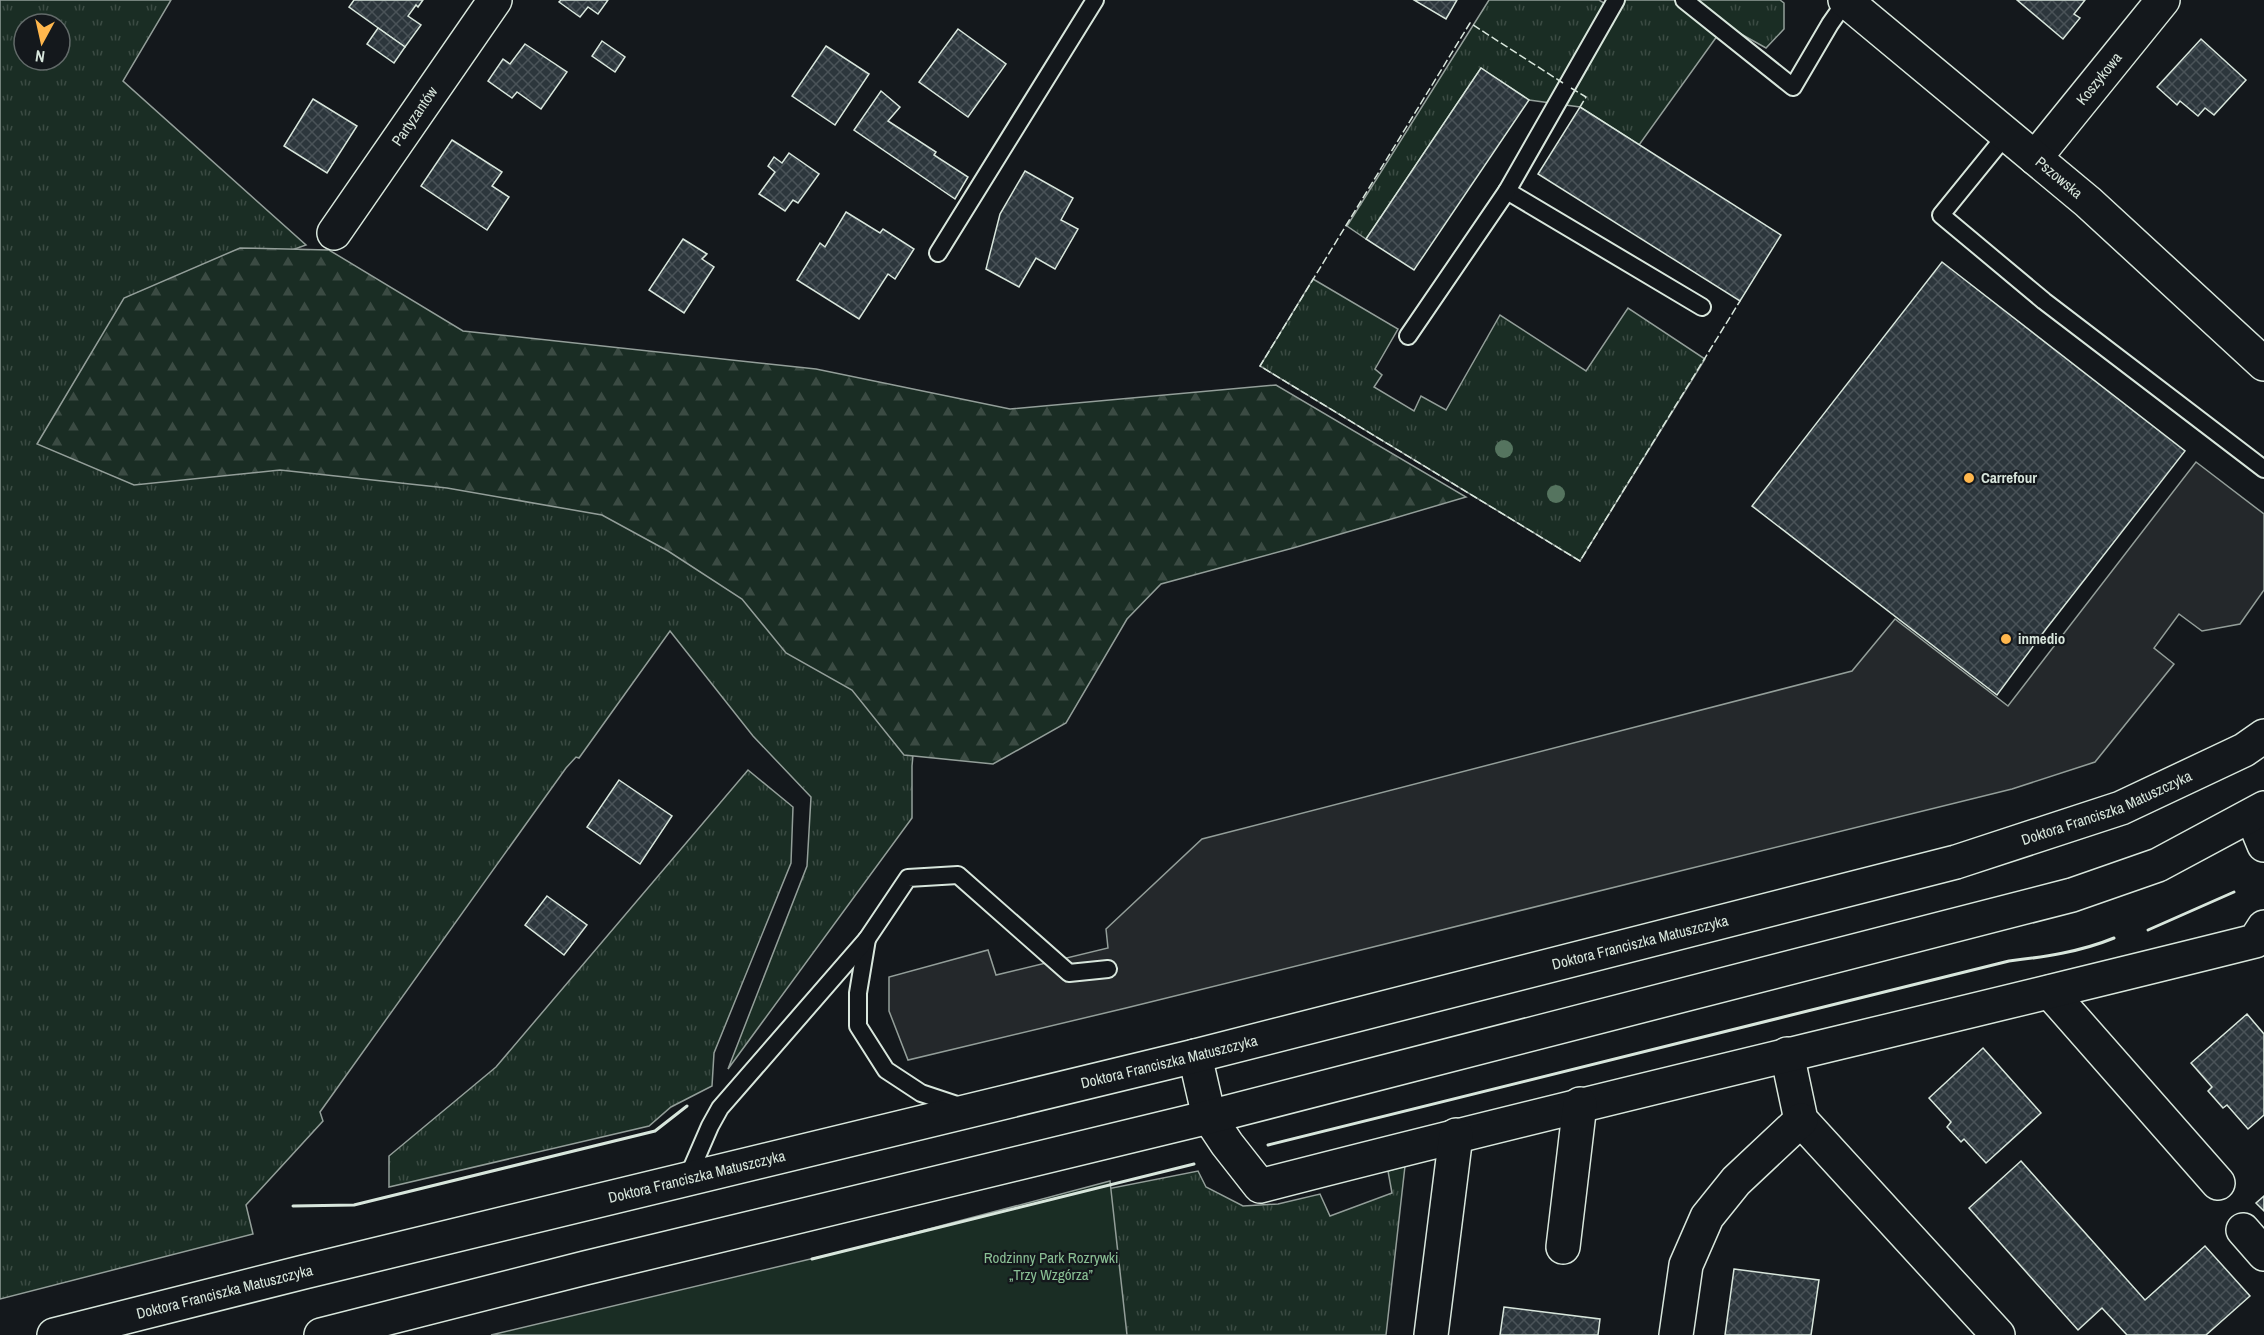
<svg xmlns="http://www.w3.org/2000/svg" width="2264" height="1335" font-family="'Archivo Narrow',sans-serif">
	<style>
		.grass { fill: url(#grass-tufts); stroke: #939e99; stroke-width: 1.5; fill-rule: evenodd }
		.forest { fill: url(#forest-firs); stroke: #939e99; stroke-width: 1.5 }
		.park { fill: #1a2d24; stroke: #939e99; stroke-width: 1.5 }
		.parking { fill: #24282b; stroke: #939e99; stroke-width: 1.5 }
		.building { fill: url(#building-cross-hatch); stroke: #d8e6dc; stroke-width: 1.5 }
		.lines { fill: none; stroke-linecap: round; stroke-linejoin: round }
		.service-casing { stroke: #d8e6dc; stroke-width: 20 }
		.minor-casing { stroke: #d8e6dc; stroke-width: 36 }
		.secondary-casing { stroke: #d8e6dc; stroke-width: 36 }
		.service { stroke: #14181c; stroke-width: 16 }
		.minor { stroke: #14181c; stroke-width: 33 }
		.secondary { stroke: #14181c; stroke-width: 33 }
		.fence { stroke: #d8e6dc; stroke-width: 1.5; stroke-dasharray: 8 3; stroke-linecap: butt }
		.wall { stroke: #d8e6dc; stroke-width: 3 }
		.tree { fill: #55745f }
		.poi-dot { fill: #ffb74d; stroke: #14181c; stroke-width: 2 }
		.labels { text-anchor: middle; stroke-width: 4.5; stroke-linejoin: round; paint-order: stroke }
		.street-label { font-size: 15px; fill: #d8e6dc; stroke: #14181c }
		.poi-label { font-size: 15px; font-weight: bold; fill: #d8e6dc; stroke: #14181c; text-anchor: start }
		.park-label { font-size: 15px; fill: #8ac095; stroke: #14181c }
	</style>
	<defs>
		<pattern id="grass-tufts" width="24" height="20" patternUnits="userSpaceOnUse" patternTransform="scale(1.5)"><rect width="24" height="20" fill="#1a2d24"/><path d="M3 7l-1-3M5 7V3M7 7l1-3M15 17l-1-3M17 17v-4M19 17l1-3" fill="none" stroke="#3b4b43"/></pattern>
		<pattern id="forest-firs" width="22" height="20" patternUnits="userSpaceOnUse" patternTransform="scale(1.5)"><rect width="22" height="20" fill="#1a2d24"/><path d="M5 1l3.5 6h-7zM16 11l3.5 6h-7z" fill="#3b4b43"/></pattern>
		<pattern id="building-cross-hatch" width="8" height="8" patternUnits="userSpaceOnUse" patternTransform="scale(1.5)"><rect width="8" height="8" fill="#2c363c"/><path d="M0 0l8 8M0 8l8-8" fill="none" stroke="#4a5358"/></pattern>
	</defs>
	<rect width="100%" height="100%" fill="#14181c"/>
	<!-- grass -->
	<g class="grass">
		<path d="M0,0H171L123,81L306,245L138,305L130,438L589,496L649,523L864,684L914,744L912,766V818L728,1069L807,866L811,797L753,736L670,631L579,758L576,757L566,768L320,1112L323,1121L246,1205L253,1234L0,1299ZM24,24H60V60H24Z"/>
		<path d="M1489,0H1599L1612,8L1616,0H1780L1784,3V29L1766,48L1725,25L1639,145L1580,107L1529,100L1481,68L1366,239L1347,226Z"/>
		<path d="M1313,279L1398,329L1375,369L1382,375L1374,387L1414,411L1421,396L1446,410L1500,315L1586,371L1628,308L1705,359L1580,561L1260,366Z"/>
		<path d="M748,770L793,807L791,863L714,1053L712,1086L671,1107L649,1126L389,1187V1156L496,1067Z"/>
		<path d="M1405,1166L1386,1335H1123L1107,1189L1198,1171L1206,1187L1243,1206L1278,1204L1320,1194L1330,1216L1392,1193L1388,1171Z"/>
	</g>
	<!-- forest -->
	<path class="forest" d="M240,248L329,250L463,331L816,369L1010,409L1276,385L1466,497L1293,548L1161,584L1127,619L1066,723L993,764L904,755L852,690L786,653L742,599L668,551L602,515L447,488L280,470L134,485L37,444L124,298Z"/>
	<!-- park -->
	<path class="park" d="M1110,1181L1127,1335H491L861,1247Z"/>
	<!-- parking -->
	<path class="parking" d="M2196,462L2264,514V590L2240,624L2202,631L2179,614L2154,648L2174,664L2095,762L2012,789L1126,1008L908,1060L889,1011V977L988,950L996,975L1108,948L1106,929L1202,839L1852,671L1895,619L2008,706Z"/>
	<!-- building -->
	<g class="building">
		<path d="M354,0H423L418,7L416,5L408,16L421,25L405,47L349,7Z"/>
		<path d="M561,0H608L598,14L588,7L580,17L559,2Z"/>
		<path d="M1414,0H1457L1446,19Z"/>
		<path d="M2017,0H2085L2074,14L2080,18L2063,39Z"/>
		<path d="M378,28L405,47L394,63L367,44Z"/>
		<path d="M958,29L1006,64L968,117L919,82Z"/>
		<path d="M2201,39L2246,80L2214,115L2205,108L2198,116L2180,101L2177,105L2157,87Z"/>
		<path d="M602,41L625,57L615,72L592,56Z"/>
		<path d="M525,44L567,72L541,109L517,92L512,98L488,81L503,59L510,64Z"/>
		<path d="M826,46L869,74L835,125L792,96Z"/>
		<path d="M1481,68L1529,100L1414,270L1366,239Z"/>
		<path d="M881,91L900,107L888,121L936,152L934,155L968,177L955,199L854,130Z"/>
		<path d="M313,99L357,126L327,173L284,146Z"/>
		<path d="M1580,107L1781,235L1740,301L1538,174Z"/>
		<path d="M452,140L502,172L492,186L509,197L487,230L421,186Z"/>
		<path d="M789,153L819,174L798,203L793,200L785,211L759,194L775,172L768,166L774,157L782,163Z"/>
		<path d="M1025,171L1073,198L1061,220L1078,229L1055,269L1036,258L1019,287L986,269L1000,214Z"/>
		<path d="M846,212L880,233L883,229L914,249L895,279L888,274L859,319L797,280L820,243L825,247Z"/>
		<path d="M683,239L707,254L702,259L714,267L684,313L649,290Z"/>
		<path d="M1942,262L2185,451L2046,629L1997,695L1752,506Z"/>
		<path d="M619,780L672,816L640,864L587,827Z"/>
		<path d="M547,896L587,925L564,955L525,925Z"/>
		<path d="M2247,1014L2264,1034V1115L2248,1129L2227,1105L2223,1108L2208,1091L2212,1087L2191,1063Z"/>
		<path d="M1983,1048L2041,1113L1986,1163L1964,1139L1961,1142L1947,1127L1951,1122L1929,1098Z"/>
		<path d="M2021,1161L2145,1300L2205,1246L2250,1296L2206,1335H2127L2102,1308L2078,1330L1969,1208Z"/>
		<path d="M2264,1196V1211L2256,1203Z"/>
		<path d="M1734,1269L1819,1280L1811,1335H1725Z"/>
		<path d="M1504,1307L1600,1319L1598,1335H1500Z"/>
	</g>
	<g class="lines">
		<defs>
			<g id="service">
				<path d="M1616,0L1507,191L1702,307"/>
				<path d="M1684,0L1793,87L1830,24L1846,1"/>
				<path d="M2006,135L1941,215L2044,301L2264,469"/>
				<path d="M938,253L1095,0"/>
				<path d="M1408,336L1507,191"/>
				<path d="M867,939L858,993V1026L886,1070L921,1093L963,1107"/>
				<path d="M687,1179L710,1126L720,1108L867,939L908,878L958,875L1069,973L1108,969"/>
			</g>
			<g id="minor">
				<path id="s1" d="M2035,158L2163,0"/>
				<path id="s2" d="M334,233L495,0"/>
				<path d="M2252,816L2264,845"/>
				<path d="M2050,992L2218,1183"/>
				<path d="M1787,1054L1801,1120L1998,1335"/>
				<path d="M1195,1056L1209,1117L1227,1144L1260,1186C1591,1100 1924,1024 2255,941L2264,927"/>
				<path d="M2243,1230L2264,1254"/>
				<path d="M1563,1247L1580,1104"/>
				<path d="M1431,1335L1456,1135"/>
				<path d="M1676,1335L1686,1265L1707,1217L1736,1181L1801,1120"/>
			</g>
			<g id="secondary">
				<path id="s3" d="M1845,0L2088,202L2264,364"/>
				<path id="s4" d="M54,1335L304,1272L1195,1056L1956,862L2121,808L2244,750L2264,736"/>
				<path d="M321,1335L585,1268L1209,1117L2072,895L2158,865L2264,808"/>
			</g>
		</defs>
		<!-- service casing -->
		<use href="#service" class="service-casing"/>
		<!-- minor casing -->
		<use href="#minor" class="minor-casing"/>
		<!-- secondary casing -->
		<use href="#secondary" class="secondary-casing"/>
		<!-- service -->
		<use href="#service" class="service"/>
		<!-- minor -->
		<use href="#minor" class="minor"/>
		<!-- secondary -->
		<use href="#secondary" class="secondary"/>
		<!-- fence -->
		<g class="fence">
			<path d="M1563,83L1470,23L1260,366L1580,561L1740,301"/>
			<path d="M1571,88L1586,97L1580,107"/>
		</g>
		<!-- wall -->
		<g class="wall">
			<path d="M2148,930L2234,892"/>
			<path d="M1268,1145L2009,961C2044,957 2080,952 2114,938"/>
			<path d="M293,1206L354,1205L655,1131L687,1106"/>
			<path d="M812,1259L1194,1164"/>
		</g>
	</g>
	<!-- trees -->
	<g class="tree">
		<circle cx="1504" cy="449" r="9"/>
		<circle cx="1556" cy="494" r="9"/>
	</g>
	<!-- markers -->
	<g class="poi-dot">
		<circle cx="1969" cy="478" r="6"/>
		<circle cx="2006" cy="639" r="6"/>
	</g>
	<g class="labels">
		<!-- street labels -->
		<g class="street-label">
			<text dy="5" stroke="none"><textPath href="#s1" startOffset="102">Koszykowa</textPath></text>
			<text dy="5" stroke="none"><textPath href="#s2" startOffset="142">Partyzantów</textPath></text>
			<text dy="5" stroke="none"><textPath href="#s3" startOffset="278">Pszowska</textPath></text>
			<text dy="5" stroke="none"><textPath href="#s4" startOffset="2120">Doktora Franciszka Matuszczyka</textPath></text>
			<text dy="5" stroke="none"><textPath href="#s4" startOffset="1634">Doktora Franciszka Matuszczyka</textPath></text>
			<text dy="5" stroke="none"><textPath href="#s4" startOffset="1148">Doktora Franciszka Matuszczyka</textPath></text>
			<text dy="5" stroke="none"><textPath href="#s4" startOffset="662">Doktora Franciszka Matuszczyka</textPath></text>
			<text dy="5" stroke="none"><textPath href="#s4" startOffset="176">Doktora Franciszka Matuszczyka</textPath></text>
		</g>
		<!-- poi labels -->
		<g class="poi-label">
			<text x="1981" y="483">Carrefour</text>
			<text x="2018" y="644">inmedio</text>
		</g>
		<!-- park labels -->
		<g class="park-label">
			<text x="1051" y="1263">Rodzinny Park Rozrywki<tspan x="1051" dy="17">„Trzy Wzgórza”</tspan></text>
		</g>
	</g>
	<!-- north arrow -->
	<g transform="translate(42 42) rotate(188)"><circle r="28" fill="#14181c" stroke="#626a69" stroke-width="1.5"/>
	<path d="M0-4.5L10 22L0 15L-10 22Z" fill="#ffb74d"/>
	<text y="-9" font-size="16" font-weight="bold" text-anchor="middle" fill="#d8e6dc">N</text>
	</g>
</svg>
